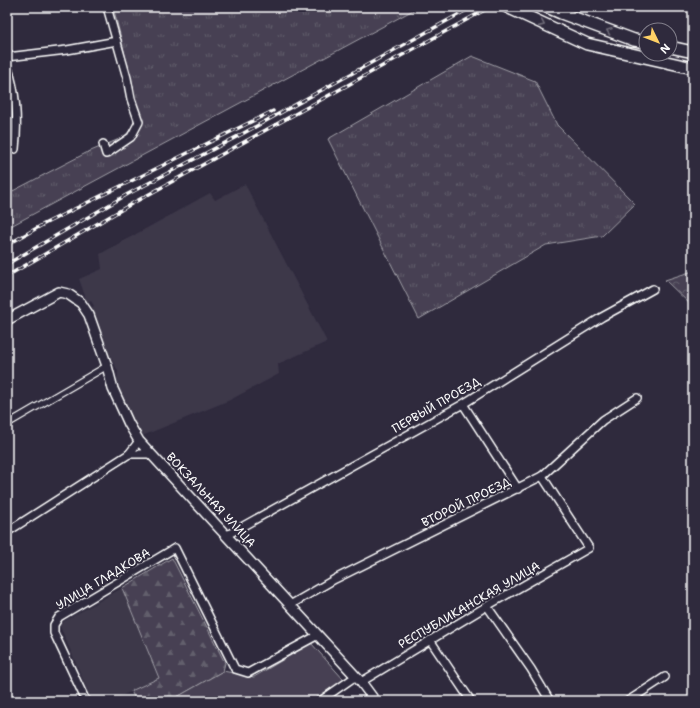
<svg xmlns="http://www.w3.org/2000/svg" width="700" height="708" font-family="'Shantell Sans',sans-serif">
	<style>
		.built { fill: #3c3749 }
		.grass { fill: url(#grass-tufts); stroke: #a2a0a8 }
		.forest { fill: url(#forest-firs); stroke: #a2a0a8 }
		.park { fill: url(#park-crowns); stroke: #a2a0a8 }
		.garden { fill: #464152; stroke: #a2a0a8 }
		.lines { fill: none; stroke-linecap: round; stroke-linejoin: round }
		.pedestrian-casing { stroke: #fff; stroke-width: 8 }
		.minor-casing { stroke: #fff; stroke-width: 10 }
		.tertiary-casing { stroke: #fff; stroke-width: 12 }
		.primary-casing { stroke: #fff; stroke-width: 14 }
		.pedestrian { stroke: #2f2a3d; stroke-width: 5.5 }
		.minor { stroke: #2f2a3d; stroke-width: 7 }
		.tertiary { stroke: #2f2a3d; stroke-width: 9 }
		.primary { stroke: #2f2a3d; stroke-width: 11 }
		.rail-casing { stroke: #fff; stroke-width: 3.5 }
		.rail { stroke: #2f2a3d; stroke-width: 2; stroke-dasharray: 6; stroke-linecap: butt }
		.oneway { stroke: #6d6a77 }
		.labels { text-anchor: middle; stroke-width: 4; stroke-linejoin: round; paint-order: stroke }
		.street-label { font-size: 12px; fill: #fff; stroke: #2f2a3d }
	</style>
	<defs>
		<pattern id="grass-tufts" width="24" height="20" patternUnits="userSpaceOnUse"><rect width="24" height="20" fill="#464152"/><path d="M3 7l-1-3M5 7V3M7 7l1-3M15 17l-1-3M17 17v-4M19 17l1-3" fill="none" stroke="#625e6c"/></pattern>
		<pattern id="forest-firs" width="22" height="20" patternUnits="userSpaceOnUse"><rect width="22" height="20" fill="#464152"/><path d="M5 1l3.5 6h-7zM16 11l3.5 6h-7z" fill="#625e6c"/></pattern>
		<pattern id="park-crowns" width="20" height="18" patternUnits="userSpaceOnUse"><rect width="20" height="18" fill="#464152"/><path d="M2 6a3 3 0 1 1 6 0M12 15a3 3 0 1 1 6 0" fill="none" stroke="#625e6c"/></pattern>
	</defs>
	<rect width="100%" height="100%" fill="#2f2a3d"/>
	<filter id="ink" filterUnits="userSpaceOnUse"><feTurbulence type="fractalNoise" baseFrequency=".025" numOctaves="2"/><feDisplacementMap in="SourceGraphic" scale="8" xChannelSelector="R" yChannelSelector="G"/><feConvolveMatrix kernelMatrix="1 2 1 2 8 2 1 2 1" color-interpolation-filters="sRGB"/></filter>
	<g filter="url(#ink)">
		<!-- built -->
		<g class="built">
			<path d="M245,184L327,342L278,364L279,374L230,400L142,436L116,392L118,371L102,341L89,309L94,306L91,301L86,302L85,296L79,279L102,269L100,254L210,193L215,200Z"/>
			<path d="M122,588L159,679L110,701H92L59,624Z"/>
		</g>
		<!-- grass -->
		<g class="grass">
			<path d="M113,7H419L9,227L7,222V194L86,153L124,137L138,121L123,46Z"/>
			<path d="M472,56L535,81L557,125L635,204L602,236L546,245L419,319L328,139Z"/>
		</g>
		<!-- forest -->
		<path class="forest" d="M172,558L225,663L223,671L170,701H136L131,691L159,678L122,588Z"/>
		<!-- park -->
		<path class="park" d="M693,271V307L665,280Z"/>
		<!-- garden -->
		<path class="garden" d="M311,643L344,680L314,701H170L223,671L254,677Z"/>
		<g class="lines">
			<defs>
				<path id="pedestrian" d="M7,424L107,366"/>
				<g id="minor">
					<path d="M7,57L67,50L117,41"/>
					<path d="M7,65C16,91 18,122 15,149"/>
					<path d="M103,144L106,154L131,137L139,122L131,99L127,78L107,7"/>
					<path d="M463,404L518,489"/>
					<path d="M129,454H151"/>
					<path d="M7,532L129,454L139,441"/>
					<path d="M227,535L463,404L602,317L653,289"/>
					<path d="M290,605L335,579L542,476L603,420L637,398"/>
					<path d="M487,606L531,669L550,701"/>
					<path d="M430,640L471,701"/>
					<path d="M361,682L487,606L589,548L542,476"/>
					<path d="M86,701L54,633V625L59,617L175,548L235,669L248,673L318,635"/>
					<path d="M320,701L356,676"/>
					<path d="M628,701L665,677"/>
				</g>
				<path id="tertiary" d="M7,320L59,292L68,294L81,303L89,315L107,366L113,389L129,424L139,441L361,682L375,701"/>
				<g id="primary">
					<path d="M507,7L587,44L693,68"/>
					<path d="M547,7L561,13L634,40L646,42"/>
					<path d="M670,47L693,52"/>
				</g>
			</defs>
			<!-- pedestrian casing -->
			<use href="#pedestrian" class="pedestrian-casing"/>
			<!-- minor casing -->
			<use href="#minor" class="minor-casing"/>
			<!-- tertiary casing -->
			<use href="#tertiary" class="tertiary-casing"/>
			<!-- primary casing -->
			<use href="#primary" class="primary-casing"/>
			<!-- pedestrian -->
			<use href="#pedestrian" class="pedestrian"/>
			<!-- minor -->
			<use href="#minor" class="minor"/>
			<!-- tertiary -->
			<use href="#tertiary" class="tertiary"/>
			<!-- primary -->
			<use href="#primary" class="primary"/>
			<defs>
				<g id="rail">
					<path d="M7,245L44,224L273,111"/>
					<path d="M7,264L128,194L242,134L472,7"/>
					<path d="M7,276L133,203L490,7"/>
				</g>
			</defs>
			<!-- rail casing -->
			<use href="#rail" class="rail-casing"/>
			<!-- rail -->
			<use href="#rail" class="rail"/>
		</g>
		<!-- one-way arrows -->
		<defs><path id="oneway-chevron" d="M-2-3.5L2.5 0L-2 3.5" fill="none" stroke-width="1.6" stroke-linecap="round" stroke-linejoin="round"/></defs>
		<g class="oneway">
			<use href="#oneway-chevron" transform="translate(542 24) rotate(24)"/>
			<use href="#oneway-chevron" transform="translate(609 31) rotate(-160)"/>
		</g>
	</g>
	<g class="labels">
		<!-- street labels -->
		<g class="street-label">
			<text transform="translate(436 405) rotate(-30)" y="4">ПЕРВЫЙ ПРОЕЗД</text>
			<text transform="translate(211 500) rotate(47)" y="4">ВОКЗАЛЬНАЯ УЛИЦА</text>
			<text transform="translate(466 502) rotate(-26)" y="4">ВТОРОЙ ПРОЕЗД</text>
			<text transform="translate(103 579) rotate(-31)" y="4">УЛИЦА ГЛАДКОВА</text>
			<text transform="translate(469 605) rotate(-30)" y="4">РЕСПУБЛИКАНСКАЯ УЛИЦА</text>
		</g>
	</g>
	<!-- margin -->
	<rect width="700" height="708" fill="none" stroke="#2f2a3d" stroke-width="24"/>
	<rect x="12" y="12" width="676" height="684" fill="none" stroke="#fff" stroke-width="1.5" filter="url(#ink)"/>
	<!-- north arrow -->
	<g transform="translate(658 42) rotate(133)"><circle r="19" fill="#2f2a3d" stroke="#827f8b"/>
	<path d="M0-3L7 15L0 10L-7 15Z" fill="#ffd166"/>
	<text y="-6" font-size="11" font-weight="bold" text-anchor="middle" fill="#ffffff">N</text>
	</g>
</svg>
